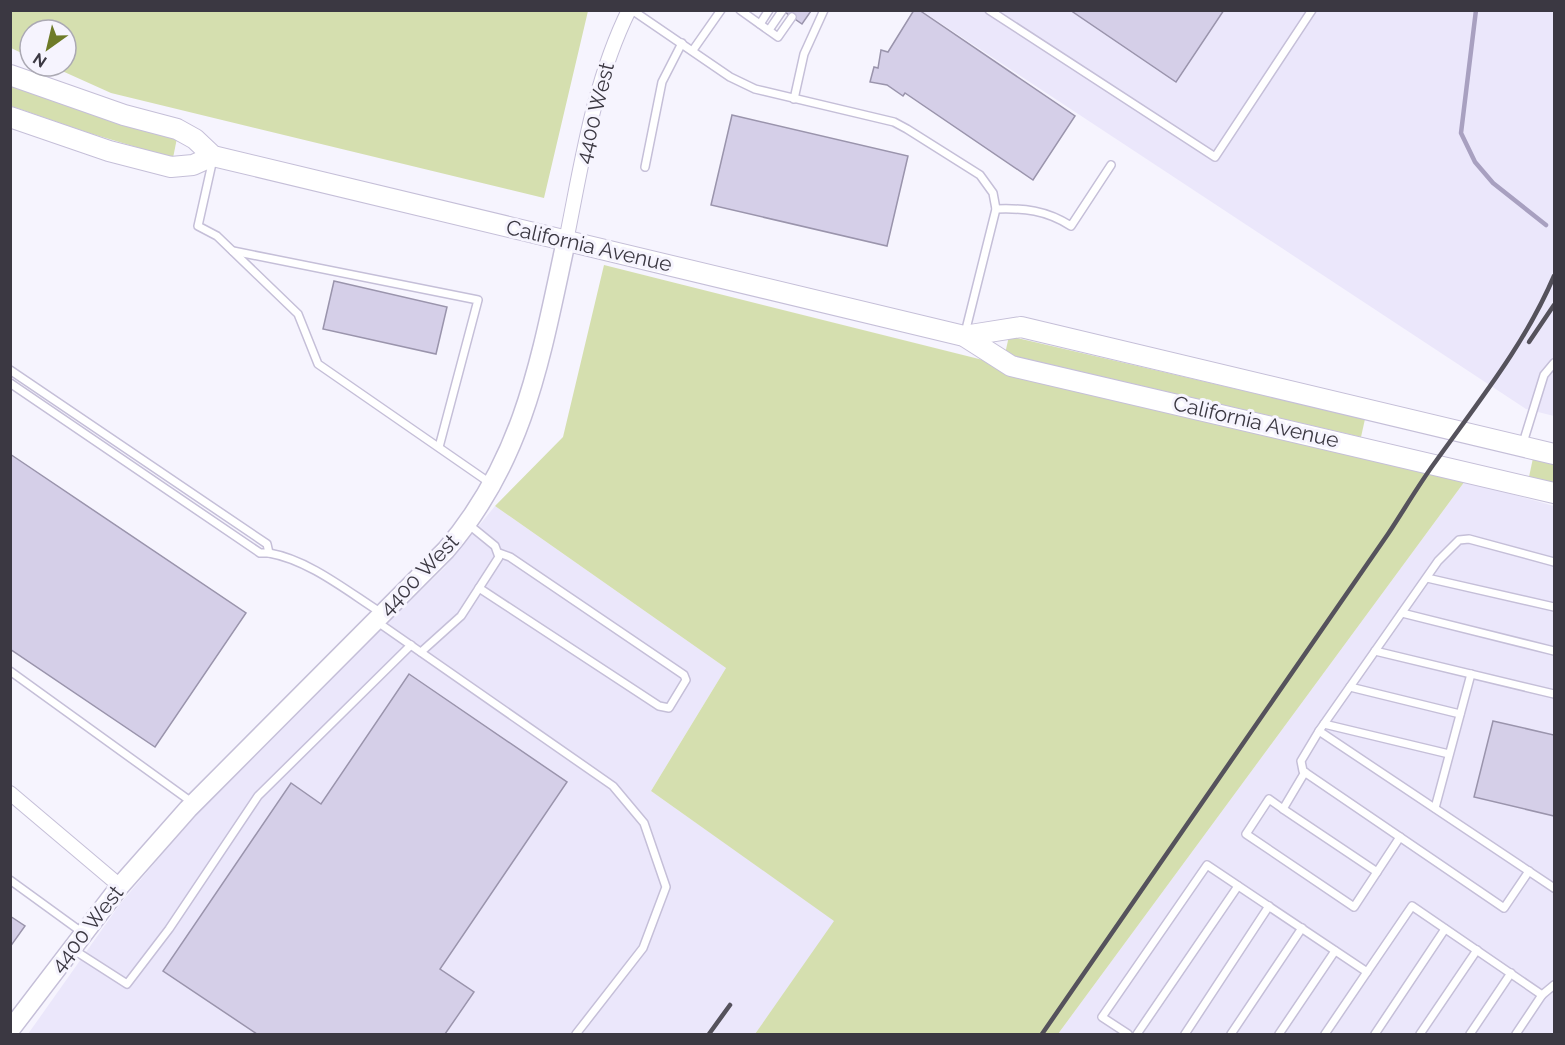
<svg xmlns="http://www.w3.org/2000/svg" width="1565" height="1045" font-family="Raleway,sans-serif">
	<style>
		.built { fill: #ebe7fb }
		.green { fill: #d5dfaf }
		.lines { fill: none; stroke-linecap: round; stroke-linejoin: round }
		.stream { stroke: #a8a0c0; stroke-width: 4.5 }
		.building { fill: #d5cfe8; stroke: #9a94ac; stroke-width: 1.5 }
		.service-casing { stroke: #c5bfd8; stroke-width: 10 }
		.minor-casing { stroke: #c5bfd8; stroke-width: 16 }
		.tertiary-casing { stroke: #c5bfd8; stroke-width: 21 }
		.secondary-casing { stroke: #c5bfd8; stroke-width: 22 }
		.service { stroke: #fff; stroke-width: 7 }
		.minor { stroke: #fff; stroke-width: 14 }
		.tertiary { stroke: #fff; stroke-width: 18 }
		.secondary { stroke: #fff; stroke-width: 20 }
		.rail { stroke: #55525c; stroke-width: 4.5 }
		.labels { text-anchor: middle; stroke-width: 6; stroke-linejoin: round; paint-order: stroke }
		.street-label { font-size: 21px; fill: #3b3842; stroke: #f6f4fe }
	</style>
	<rect width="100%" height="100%" fill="#f6f4fe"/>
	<!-- built -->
	<g class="built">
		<path d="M922,11H1554V416L1526,409Z"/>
		<path d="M1465,481L1554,506V1034H1058Z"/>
		<path d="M495,506L726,668L651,791L835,921L755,1034H28L120,904L179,834L264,743L445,567Z"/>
	</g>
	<!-- green -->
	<g class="green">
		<path d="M11,10H588V11L544,198L111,93L51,66H66V30H30V57L11,48Z"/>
		<path d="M11,86L95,115L177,138L173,158L89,133L11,106Z"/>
		<path d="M604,265L1465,481L1058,1034H755L834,921L651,791L726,668L495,506L563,437Z"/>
		<path d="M1009,336L1365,419L1361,437L1005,354Z"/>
		<path d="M1533,458L1554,464V483L1529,477Z"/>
	</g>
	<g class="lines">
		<!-- stream -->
		<path class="stream" d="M1476,10L1461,133L1475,162L1493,183L1546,225"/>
	</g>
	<!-- building -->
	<g class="building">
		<path d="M782,10L811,11L802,24Z"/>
		<path d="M914,10H919L1075,116L1033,180L905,93L903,96L887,85L870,82L874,67L878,68L881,50L888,52Z"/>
		<path d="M1070,10H1224L1176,82Z"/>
		<path d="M732,115L908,156L887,246L711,205Z"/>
		<path d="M334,281L447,307L436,354L323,329Z"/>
		<path d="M10,454L246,613L155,747L10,649Z"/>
		<path d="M409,674L567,782L440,969L474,992L445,1034H257L163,971L291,783L321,804Z"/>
		<path d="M1493,721L1554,735V816L1474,797Z"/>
		<path d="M10,916L25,926L10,947Z"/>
	</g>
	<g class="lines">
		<defs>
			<g id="service">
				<path d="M632,10L730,77L755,89L894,122L907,129L980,175L993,193L996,209L965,333"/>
				<path d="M740,10L778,37L792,17"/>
				<path d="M989,10L1215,157L1312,10"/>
				<path d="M760,24L769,10"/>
				<path d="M769,30L782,11"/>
				<path d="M693,50L721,10"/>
				<path d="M794,99L804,54L824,10"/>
				<path d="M213,159L198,226L217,236L298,314L318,364L490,483"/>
				<path d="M645,167L662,82L682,43"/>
				<path d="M996,209C1024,208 1046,210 1071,226L1111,165"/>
				<path d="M233,251L478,300L439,447"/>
				<path d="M10,370L267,544L269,553H260L10,383"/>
				<path d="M1522,446L1544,375L1554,363"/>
				<path d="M269,553C309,560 347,591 380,612"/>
				<path d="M1554,562L1469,539L1459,540L1438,561L1319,731L1554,888"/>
				<path d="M1427,578L1554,607"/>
				<path d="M479,588L659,706L669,708L686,680L684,675L510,557L499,553"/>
				<path d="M1402,613L1554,651"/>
				<path d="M376,621L613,786L644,823L666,887L643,948L576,1034"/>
				<path d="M1375,651L1554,694"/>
				<path d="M421,652L461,616L499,557L495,546L468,524"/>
				<path d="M10,671L193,803"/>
				<path d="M1350,687L1460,714"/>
				<path d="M1324,724L1449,754"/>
				<path d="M1319,731L1301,761L1303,771L1504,908L1529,871"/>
				<path d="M1305,772L1283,809L1269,799L1246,834L1354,907L1400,837"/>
				<path d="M1435,808L1471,674"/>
				<path d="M1283,809L1377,872"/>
				<path d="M10,880L83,933"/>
				<path d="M74,950L127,984L169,929L258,796L411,645"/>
				<path d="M1128,1034L1102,1017L1207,865L1367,972L1412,906L1542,995L1554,985"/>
				<path d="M1137,1034L1238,886"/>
				<path d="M1185,1034L1269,906"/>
				<path d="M1231,1034L1302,928"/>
				<path d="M1279,1034L1335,951"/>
				<path d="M1325,1034L1367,972"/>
				<path d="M1375,1034L1445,929"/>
				<path d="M1420,1034L1477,950"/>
				<path d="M1470,1034L1511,973"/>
				<path d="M1516,1034L1542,995"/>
			</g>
			<g id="minor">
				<path d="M566,241C582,163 593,83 629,10"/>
				<path d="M10,793L120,886"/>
			</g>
			<path id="tertiary" d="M10,1030L120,886L188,809L446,550C525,458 541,356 566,241"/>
			<g id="secondary">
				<path d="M10,75L124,115L177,129L195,139L213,156L964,336L1011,366L1554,493"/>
				<path d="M10,117L109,151L171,167L193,165L213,156"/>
				<path d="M964,336L1021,327L1554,454"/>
			</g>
		</defs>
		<!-- service casing -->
		<use href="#service" class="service-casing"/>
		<!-- minor casing -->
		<use href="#minor" class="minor-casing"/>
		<!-- tertiary casing -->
		<use href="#tertiary" class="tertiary-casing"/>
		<!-- secondary casing -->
		<use href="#secondary" class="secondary-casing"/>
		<!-- service -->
		<use href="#service" class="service"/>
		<!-- minor -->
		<use href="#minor" class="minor"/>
		<!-- tertiary -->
		<use href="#tertiary" class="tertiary"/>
		<!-- secondary -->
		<use href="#secondary" class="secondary"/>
		<!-- rail -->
		<g class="rail">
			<path d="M1529,342L1554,305"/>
			<path d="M709,1034L730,1005"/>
			<path d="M1042,1034L1388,534C1404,510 1419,484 1436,461C1479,401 1525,344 1554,276"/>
		</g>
	</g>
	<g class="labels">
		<!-- street labels -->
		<g class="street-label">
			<text transform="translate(595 113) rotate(-76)" y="7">4400 West</text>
			<text transform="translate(589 246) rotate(13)" y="7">California Avenue</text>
			<text transform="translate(1256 422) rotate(13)" y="7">California Avenue</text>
			<text transform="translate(419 575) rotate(-46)" y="7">4400 West</text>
			<text transform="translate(87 929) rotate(-52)" y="7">4400 West</text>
		</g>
	</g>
	<!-- border -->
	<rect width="1565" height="1045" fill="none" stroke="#3b3842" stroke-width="24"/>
	<!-- north arrow -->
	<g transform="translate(48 48) rotate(214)"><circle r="28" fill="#f6f4fe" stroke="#aba9b3" stroke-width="1.5"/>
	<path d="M0-4.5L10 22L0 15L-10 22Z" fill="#6e7b28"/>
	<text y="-9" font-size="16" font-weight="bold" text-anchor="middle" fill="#3b3842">N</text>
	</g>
</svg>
